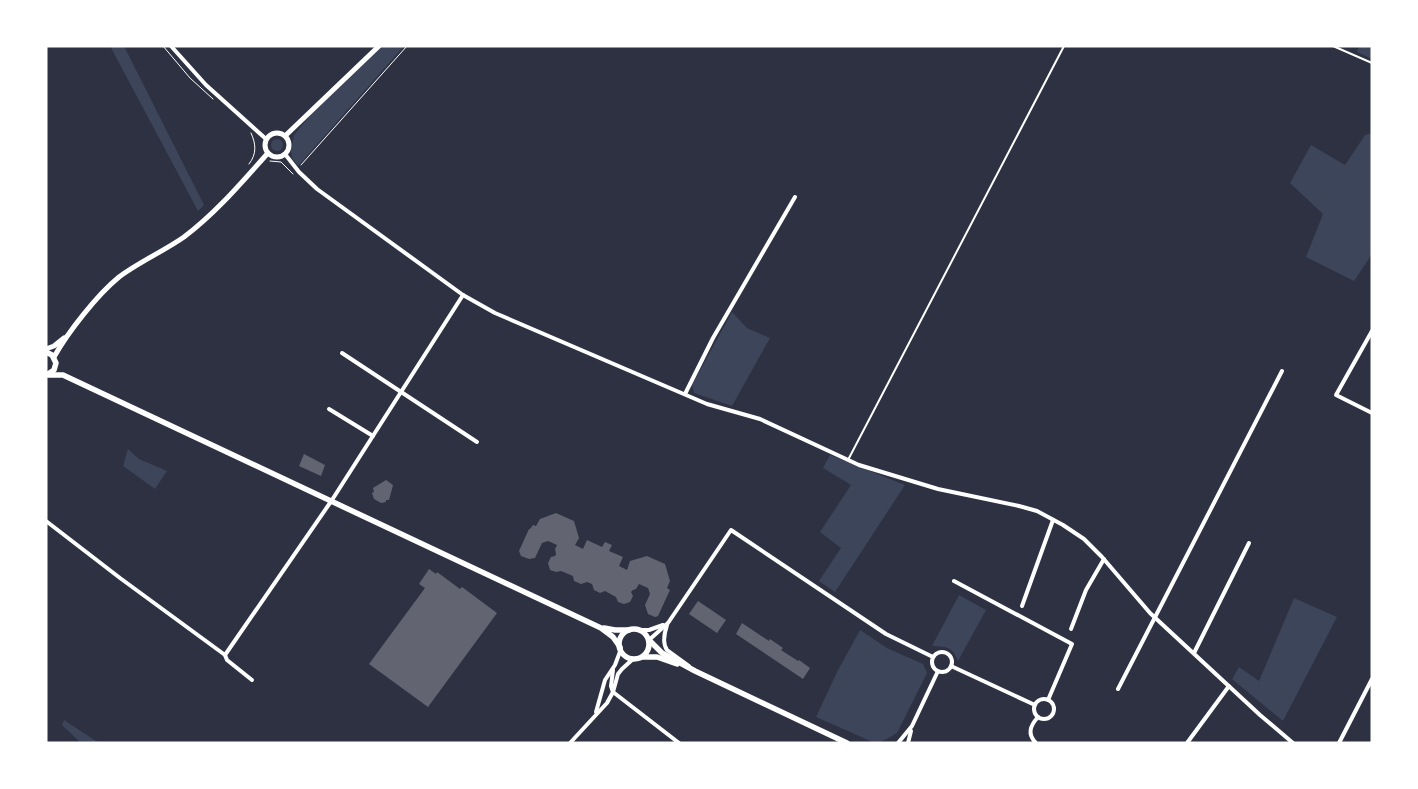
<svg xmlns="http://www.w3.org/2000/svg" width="1418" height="789" font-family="'Sofia Sans Condensed',sans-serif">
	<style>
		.green { fill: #3c4559 }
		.building { fill: #626471 }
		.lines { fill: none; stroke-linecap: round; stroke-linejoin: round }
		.path { stroke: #fff; stroke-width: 1 }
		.service { stroke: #fff; stroke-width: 2 }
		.minor { stroke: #fff; stroke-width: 4 }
		.tertiary { stroke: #fff; stroke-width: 5 }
		.secondary { stroke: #fff; stroke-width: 5.5 }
	</style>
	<rect width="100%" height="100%" fill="#2d3142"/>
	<!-- green -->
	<g class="green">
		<path d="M110,46H124L204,205L198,211Z"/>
		<path d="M382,46H404L298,166L292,158L291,151L294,135L314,111Z"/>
		<path d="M1359,46H1372V59L1357,52Z"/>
		<path d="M1372,133V254L1354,281L1306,257L1323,214L1290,183L1311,145L1345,165L1365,135Z"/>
		<circle cx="277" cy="145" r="6"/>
		<path d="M732,312L747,328L770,338L732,406L694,393L692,385Z"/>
		<path d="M128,449L139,459L167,471L155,489L123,466Z"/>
		<path d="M830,455L905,485L835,592L819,581L841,548L820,532L851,485L823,468Z"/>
		<path d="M959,595L986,610L958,661C952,646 947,647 932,646Z"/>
		<path d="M1294,598L1337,617L1283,721L1232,679L1239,667L1259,681Z"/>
		<path d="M860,630L887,648L923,664L927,673L897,733L887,739L877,743L868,740L816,717L837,672Z"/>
		<path d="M64,720L99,743H81L62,725Z"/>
	</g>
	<!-- building -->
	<g class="building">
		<path d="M304,454L325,465L321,476L299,466Z"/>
		<path d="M386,480L393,485L392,489L389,500H386V502L381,503L374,499L372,493L374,492L373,488Z"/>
		<path d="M556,513L574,521L579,538L575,545L583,549L587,540L602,547L605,542L612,545L609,551L623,557L619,566L627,570L630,561L647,556L665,564L670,581L667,588L670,590L658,616L655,617L648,614L645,605L650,594L648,588L639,584L636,589L633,590L631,592L633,596L630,602L624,604L618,602L616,597L605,591L600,593L594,590L592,584L587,582L581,584L574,581L573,576L561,571L556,572L550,570L548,563L551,557L555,556L556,554L555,549L557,545L548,541L542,543L535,558L529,559L521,556L519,551L529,529H530L533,525L536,526L540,519Z"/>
		<path d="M429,569L436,574L437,572L460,589L462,587L497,613L428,707L369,664L425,588L419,584Z"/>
		<path d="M698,601L726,620L717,633L689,614Z"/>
		<path d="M742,623L769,641L770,639L783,648L781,650L798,661L799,660L810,668L803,679L736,634Z"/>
	</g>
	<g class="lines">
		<!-- path -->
		<g class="path">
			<path d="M163,46L190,78L213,99"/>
			<path d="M270,161L281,162L293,174"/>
			<path d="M249,164C257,154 256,144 251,133"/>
			<path d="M301,165L407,46"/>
		</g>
		<!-- service -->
		<g class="service">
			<path d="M1333,46L1372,63"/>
			<path d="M848,460L1064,46"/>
		</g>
		<!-- minor -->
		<g class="minor">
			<path d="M171,46L206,85L266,139"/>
			<path d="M285,154L299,172L317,189L463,295L495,313L707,404L760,419L859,465L938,489L1019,506L1037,511L1063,525L1084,539L1102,557L1150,613L1260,715L1293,743"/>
			<path d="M1372,331L1336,395L1372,413"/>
			<path d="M342,353L477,442"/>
			<path d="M685,394L713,338L795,197"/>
			<path d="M329,409L373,436"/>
			<path d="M46,521L120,578L225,655L227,660L252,680"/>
			<path d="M954,581L1072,644L1048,700"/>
			<path d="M1022,606L1053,520"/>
			<path d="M667,625C664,634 662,643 667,650L689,666"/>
			<path d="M1071,629L1086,590L1104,559"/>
			<path d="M641,630H649L663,625"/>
			<path d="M649,640L668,623L731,530L886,634L933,657"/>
			<circle cx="942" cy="662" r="10"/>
			<path d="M1194,653L1249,543"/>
			<path d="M225,655L332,500L463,295"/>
			<path d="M951,666L1035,705"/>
			<path d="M613,670L611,686L613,692L679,743"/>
			<path d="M1118,689L1282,371"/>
			<circle cx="1044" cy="709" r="10"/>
			<path d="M596,712L605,680L615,665L621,649"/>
			<path d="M570,743L607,703L613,692L618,674L622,669L633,659"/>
			<path d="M898,743L912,726L938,671"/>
			<path d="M908,743L911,731"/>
			<path d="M1036,743C1027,734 1030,726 1038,717"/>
			<path d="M1187,743L1229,686"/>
			<path d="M1339,743L1372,679"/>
		</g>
		<!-- tertiary -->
		<g class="tertiary">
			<circle cx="277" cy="145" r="12"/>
			<path d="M285,136L379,46"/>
			<path d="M46,349L54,346L64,338"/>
			<path d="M54,357C68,332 97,295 119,277C139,262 164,251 184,237C216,213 242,182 268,153"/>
		</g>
		<!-- secondary -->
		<g class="secondary">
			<path d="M46,352L52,355L56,363L54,370L48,374"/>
			<path d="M48,375H63L601,628L613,637L620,647"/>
			<path d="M604,628L615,630H629"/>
			<circle cx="634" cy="644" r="15"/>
			<path d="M649,640L662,653L695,671L847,743"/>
			<path d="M643,657H657L677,664"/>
		</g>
	</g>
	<!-- border -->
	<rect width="1418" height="789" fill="none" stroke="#ffffff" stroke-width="95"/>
</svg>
